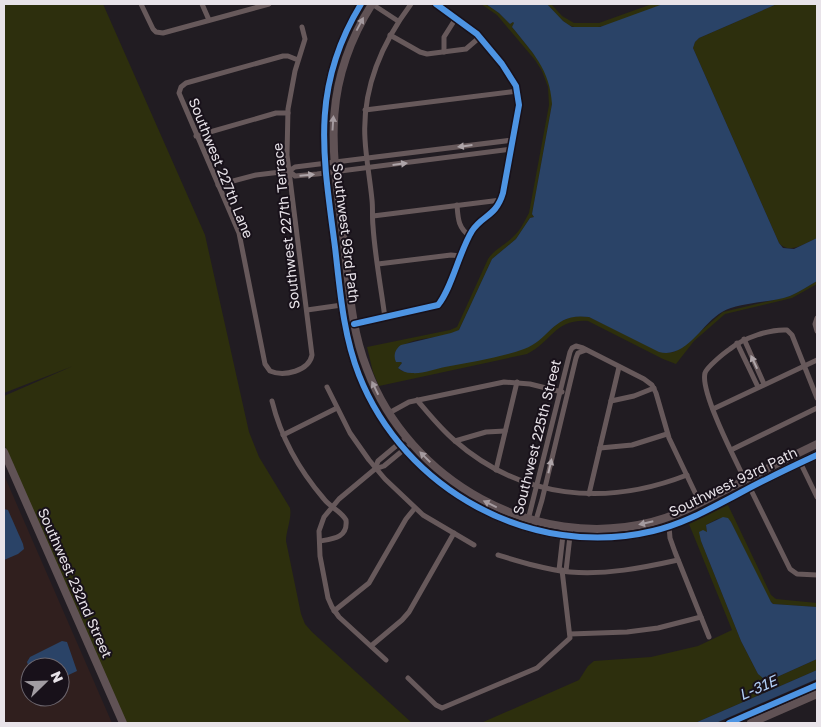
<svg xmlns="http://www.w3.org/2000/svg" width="821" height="727" font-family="'Golos Text',sans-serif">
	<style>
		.industrial { fill: #301f1e; fill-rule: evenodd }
		.green { fill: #2d2f0d }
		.water { fill: #2a4367 }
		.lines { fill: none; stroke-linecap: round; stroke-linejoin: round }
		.street { stroke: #67595b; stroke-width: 5 }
		.secondary { stroke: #605255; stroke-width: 8 }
		.cycleway-casing { stroke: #18111a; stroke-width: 9 }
		.cycleway { stroke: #4d94e3; stroke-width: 6 }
		.oneway { fill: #a49a9f }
		.oneway2 { fill: #aea5a9 }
		.labels { text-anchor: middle; stroke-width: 4; stroke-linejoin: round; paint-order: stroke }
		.street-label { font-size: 14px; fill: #e8e3e9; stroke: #18111a }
		.water-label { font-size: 15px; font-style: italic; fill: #b0ccf3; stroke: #18111a }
	</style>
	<rect width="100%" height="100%" fill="#211c22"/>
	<!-- industrial -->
	<path class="industrial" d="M4,475L112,723H4ZM30,667H60V697H30Z"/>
	<!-- green -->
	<g class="green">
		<path d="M4,4H103L205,235L249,432L259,457L290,508C292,519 286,530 286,541L301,614L305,624L312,632L412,723H126L4,444V396L73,366L4,393Z"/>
		<path d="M481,4C492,4 502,16 510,24L513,22L515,23L512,27L541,63L548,79L552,96V104L532,214L534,217L530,218L516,239L492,259L459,330C439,342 410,333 395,353L396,362L401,361L402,363L398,368L402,371L414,373L509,353L535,343L559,322L571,317L580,316L589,317L665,353L674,352L682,347L723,312L790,296L817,281V284L792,298L725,314L694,341L676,364L663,359L588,321C554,319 553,341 527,354L379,386L373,372L367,347L450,330L457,327L488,259C495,249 505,245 513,237C520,231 524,222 529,213L549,105L548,87L542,71L535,60L497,15Z"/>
		<path d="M547,4H551L562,16L574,23H599L652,4H663C641,13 592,37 569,25C560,20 554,11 547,4Z"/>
		<path d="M777,4H817V238C805,243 790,255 779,243L693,48L695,42L699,38Z"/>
		<path d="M728,505L771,595L776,599L817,603V607L773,604L768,598L731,522L726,518L717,519L706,525L707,532L701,541L741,641L758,674L764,678L777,677L817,659V670L695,723H481L579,680L588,666L594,661L651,657L698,646L732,630L689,524Z"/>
	</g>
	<!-- water -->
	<g class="water">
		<path d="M486,4H547L563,21L572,27H600L663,4H777L699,38L695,42L693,48L779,243L783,248L794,249L817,238V281C808,286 799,292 790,296C770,303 739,302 722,312C701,324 687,359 659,352L589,317C553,312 551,339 524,349C499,358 471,362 445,367C435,369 422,374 412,373C406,373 402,371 398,368L402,363L401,362H396C393,356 395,349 401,345L451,333L459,330L492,259L516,239L530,218L534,217L532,214L552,104C550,69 532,52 512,27L514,23L513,22L510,24L499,13Z"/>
		<path d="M4,509L8,510L23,544L24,549L18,554L4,560Z"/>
		<path d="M723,517L728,518L731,522L771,602L773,604L817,607V659L777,677L764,679L758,674L741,641L701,541L699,532L703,530L707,532L706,525Z"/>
		<path d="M62,641L67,642L77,671L60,679V667H30V671L27,662L30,657Z"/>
		<path d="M817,670V679L716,723H695Z"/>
	</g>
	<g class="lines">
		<!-- street -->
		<g class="street">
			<path d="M141,4L153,29L156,32L163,33L269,4"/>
			<path d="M202,4L209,20"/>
			<path d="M372,4L398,21"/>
			<path d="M390,35L420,52L427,54L466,49L480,37"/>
			<path d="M444,52V37L456,18"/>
			<path d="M298,60L288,56H283L186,83L181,87L179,93L239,233L265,364L270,371C284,377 309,371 312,355L287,155L288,109L295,71L305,39L302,27"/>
			<path d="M365,110L518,91"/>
			<path d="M196,136L276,113H288"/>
			<path d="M289,171L295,176L317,174L512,149"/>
			<path d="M218,185L256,175L289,171L295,167L513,140"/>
			<path d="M457,205C458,218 458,228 470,236"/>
			<path d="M373,216L501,200"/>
			<path d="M378,264L451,255L461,256"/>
			<path d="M307,310L342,305"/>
			<path d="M385,318C381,287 375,257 373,226C372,217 373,209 372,200C370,179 366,159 365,139C362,89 382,43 411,4"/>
			<path d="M817,318L815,324L817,331"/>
			<path d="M354,324L438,305C452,288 459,252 472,231C482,215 496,217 503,193L519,105L516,86L502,64L477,34L436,4"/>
			<path d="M744,339L764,384"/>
			<path d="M737,343L758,387"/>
			<path d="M327,387L350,433L369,460L385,479L423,515L474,545"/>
			<path d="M417,400C429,414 440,428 454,440C521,499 605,507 687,475"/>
			<path d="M272,401C281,438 300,471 324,499C330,507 341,511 346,520C348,538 333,539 320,541"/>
			<path d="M611,401L634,396L654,388"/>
			<path d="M713,409L817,360"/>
			<path d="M389,413L409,402L504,382L530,384L562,392"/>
			<path d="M283,435L337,408"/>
			<path d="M455,441L486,432L505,431"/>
			<path d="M600,448L632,445L667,434"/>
			<path d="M731,450L817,408"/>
			<path d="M800,462L817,497"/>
			<path d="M375,469L378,461L402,441"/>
			<path d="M496,470L517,382"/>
			<path d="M745,480C736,461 700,392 705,373C707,367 724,353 730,349C743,338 770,329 787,330L792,335L817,398"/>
			<path d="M750,488L790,569L797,574L817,575"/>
			<path d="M589,494L619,367"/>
			<path d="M528,520L570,352L572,348L576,346L583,348L644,379L652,385L656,393L669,438L700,503"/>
			<path d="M669,526L670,538L675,552L709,637"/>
			<path d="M533,530L542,500L576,358L578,353L586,350"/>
			<path d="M498,555C521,562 547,570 570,572C606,575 642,568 678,560"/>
			<path d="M559,570L564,526"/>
			<path d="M566,571L571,527"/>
			<path d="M334,611L369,583L406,519L415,508"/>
			<path d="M570,634L627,632L658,628L701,617"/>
			<path d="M371,646L402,620L409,612L454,533"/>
			<path d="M386,660L339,617L332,607L328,598L320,556L319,531L324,517L339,499L375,469L384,466L407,447"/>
			<path d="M408,678L436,705L442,708L537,668L570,638L562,570"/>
		</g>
		<!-- secondary -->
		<g class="secondary">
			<path d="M361,4C310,88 323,155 335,247C340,290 343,334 359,375C404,490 532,560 653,531C684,524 711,508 738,494C764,480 791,467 817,455"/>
			<path d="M372,4C320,87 332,151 344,243C349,285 351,329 367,369C409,481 534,552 652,522C682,514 708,499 735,485C762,471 790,457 817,444"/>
			<path d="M4,452L123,723"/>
			<path d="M751,723L817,694"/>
		</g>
		<defs>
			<g id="cycleway">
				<path d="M361,4C310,88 323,155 335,247C340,290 343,334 359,375C404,490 532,560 653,531C684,524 711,508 738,494C764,480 791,467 817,455"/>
				<path d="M354,324L438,305C452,288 459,252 472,231C482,215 496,217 503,193L519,105L516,86L502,64L477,34L436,4"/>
				<path d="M729,723L817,685"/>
			</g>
		</defs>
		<!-- cycleway casing -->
		<use href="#cycleway" class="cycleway-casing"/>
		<!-- cycleway -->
		<use href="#cycleway" class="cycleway"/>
	</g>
	<!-- one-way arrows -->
	<defs><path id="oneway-solid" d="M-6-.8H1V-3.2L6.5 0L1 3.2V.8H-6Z" transform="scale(1.25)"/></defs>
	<g class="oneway">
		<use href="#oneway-solid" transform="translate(360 24) rotate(-62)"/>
		<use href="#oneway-solid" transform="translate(333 123) rotate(-86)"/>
		<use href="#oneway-solid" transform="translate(375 388) rotate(-116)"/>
		<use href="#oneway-solid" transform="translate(425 457) rotate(-135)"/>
		<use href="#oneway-solid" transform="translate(490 504) rotate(-154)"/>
		<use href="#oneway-solid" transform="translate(646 523) rotate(167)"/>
	</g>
	<g class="oneway2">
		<use href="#oneway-solid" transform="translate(465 146) rotate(173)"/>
		<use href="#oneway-solid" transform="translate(400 164) rotate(-7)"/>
		<use href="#oneway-solid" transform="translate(307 175) rotate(-5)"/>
		<use href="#oneway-solid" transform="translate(754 362) rotate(-115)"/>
		<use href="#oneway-solid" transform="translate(550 466) rotate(-77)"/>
	</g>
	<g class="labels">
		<!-- street labels -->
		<g class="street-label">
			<text transform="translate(221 168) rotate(68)" y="5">Southwest 227th Lane</text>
			<text transform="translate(286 226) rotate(-96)" y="5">Southwest 227th Terrace</text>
			<text transform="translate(346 233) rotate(83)" y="5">Southwest 93rd Path</text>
			<text transform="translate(537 437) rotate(-76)" y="5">Southwest 225th Street</text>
			<text transform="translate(733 482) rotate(-26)" y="5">Southwest 93rd Path</text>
			<text transform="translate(75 583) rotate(66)" y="5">Southwest 232nd Street</text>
		</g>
		<!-- water labels -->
		<g class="water-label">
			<text transform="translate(758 688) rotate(-24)" y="5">L-31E</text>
		</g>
	</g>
	<!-- border -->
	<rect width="821" height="727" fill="none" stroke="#e8e3e9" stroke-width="10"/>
	<!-- north arrow -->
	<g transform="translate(45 682) rotate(67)"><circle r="24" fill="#18111a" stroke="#6b656d"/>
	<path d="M0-4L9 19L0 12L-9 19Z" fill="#a29da3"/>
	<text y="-8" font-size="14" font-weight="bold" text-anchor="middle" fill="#e8e3e9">N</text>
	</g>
</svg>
